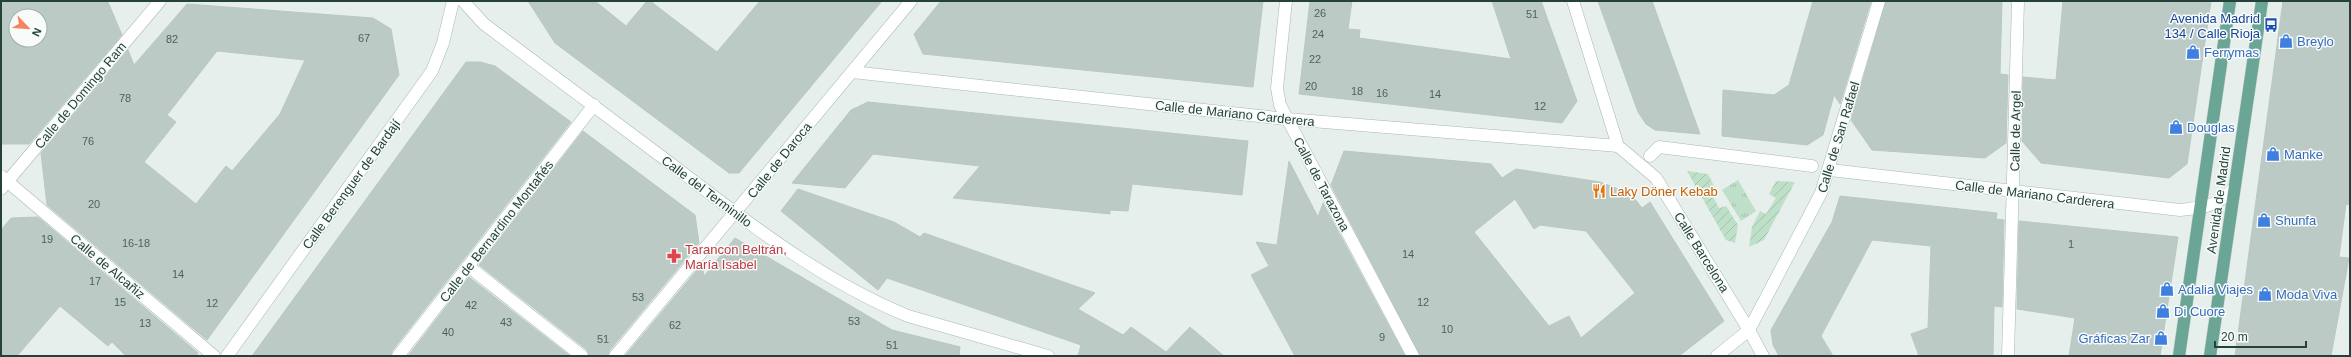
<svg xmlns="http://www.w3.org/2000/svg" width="2351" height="357" font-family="Arial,sans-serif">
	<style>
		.park { fill: url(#park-tufts) }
		.garden { fill: url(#garden-furrows) }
		.building { fill: #bbcac4; stroke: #b8c9c2; fill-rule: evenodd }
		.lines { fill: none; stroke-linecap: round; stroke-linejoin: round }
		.pedestrian-casing { stroke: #a8b8b2; stroke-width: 13 }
		.minor-casing { stroke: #a8b8b2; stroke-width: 13 }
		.primary-casing { stroke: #c2cac8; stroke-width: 13 }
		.pedestrian { stroke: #fff; stroke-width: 12 }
		.minor { stroke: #fff; stroke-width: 12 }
		.primary { stroke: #6aa596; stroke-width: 12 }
		.labels { text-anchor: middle; stroke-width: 3; stroke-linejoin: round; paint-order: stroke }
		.number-label { font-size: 11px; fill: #4a645c }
		.transit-label { font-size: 13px; fill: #164399; stroke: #f7fbf9; text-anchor: end }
		.shop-label { font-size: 13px; fill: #366cbe; stroke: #f7fbf9; text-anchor: start }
		.street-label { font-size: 13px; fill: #24423a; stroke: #f7fbf9 }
		.food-label { font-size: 13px; fill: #c56008; stroke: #f7fbf9; text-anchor: start }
		.health-label { font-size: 13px; fill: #be3a42; stroke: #f7fbf9; text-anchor: start }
	</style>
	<defs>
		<pattern id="park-tufts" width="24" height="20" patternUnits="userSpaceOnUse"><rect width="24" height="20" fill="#bfe0c8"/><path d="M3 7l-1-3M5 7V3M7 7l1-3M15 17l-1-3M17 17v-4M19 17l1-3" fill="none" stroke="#a4c1ad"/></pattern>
		<pattern id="garden-furrows" width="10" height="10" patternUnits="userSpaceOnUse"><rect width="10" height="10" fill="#bfe0c8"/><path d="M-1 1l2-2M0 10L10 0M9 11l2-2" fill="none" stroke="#a4c1ad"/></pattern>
	</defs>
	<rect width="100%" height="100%" fill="#e6efeb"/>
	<!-- park -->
	<path class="park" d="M1738,180L1756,211L1741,221L1722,190Z"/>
	<!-- garden -->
	<g class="garden">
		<path d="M1687,171L1708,174L1716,190L1712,195L1719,208L1726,206L1738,225L1735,243L1726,240Z"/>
		<path d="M1776,181L1795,182L1764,240L1749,247L1752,227L1760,211L1766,214L1776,198L1769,194Z"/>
	</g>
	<!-- building -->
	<g class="building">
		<path d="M1,1L108,2L122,35L29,144H1ZM16,16H40V40H16Z"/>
		<path d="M528,1H595L626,26L647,1H650L717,52L760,1H882L739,173H729L555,43Z"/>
		<path d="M941,1H1263L1253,87L923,54L914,34Z"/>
		<path d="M1310,1H1352L1348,29L1360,30L1359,38L1511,59L1492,1H1541L1577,101L1562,123L1299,94Z"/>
		<path d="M1598,1H1652L1700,134L1655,130L1646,124L1638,112Z"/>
		<path d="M1813,1H1871L1840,104L1834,95L1823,135L1807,145L1722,136L1723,90L1774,95L1789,85Z"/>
		<path d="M1886,1H2002L2000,74L2008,75L2006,143L1985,158L1872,150L1851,120Z"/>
		<path d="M2063,1H2211L2187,164L2169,178L2041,163L2022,141L2023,77L2056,80Z"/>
		<path d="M2283,1H2350V205L2346,204L2339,257L2349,258L2331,356H2235Z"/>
		<path d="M187,4L373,18L391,29L399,75L207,340L47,205L41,153L128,50L134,65ZM217,51L305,60L280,114L232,171L226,166L196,204L144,162L176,122L167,115Z"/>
		<path d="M466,62H480L495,66L571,122L392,351L391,356H252Z"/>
		<path d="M868,102L1248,141L1242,195L1132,184L1128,211L1110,210V214L953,198L980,166L873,154L845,188L792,183L851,110Z"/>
		<path d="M583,131L695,215L699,243L609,351L608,356H589L587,350L479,265Z"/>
		<path d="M1344,151L1491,164L1502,178L1516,169L1600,182L1631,194L1642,208L1650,202L1724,321L1679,356H1420L1331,185ZM1515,199L1534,229L1540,225L1586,231L1635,293L1581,338L1569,316L1549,326L1474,232Z"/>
		<path d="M1289,161L1318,217L1323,203L1405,356H1295L1251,275L1269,266L1256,242L1277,245Z"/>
		<path d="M798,189L894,222L920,237L924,233L1095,293L1078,309L1123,335L1131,327L1166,352L1190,327L1224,356H1078L1081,345L887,278L878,290L781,211Z"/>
		<path d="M1840,196L1997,213L1996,219L2004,220L2002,307L1994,306L1993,356H1919L1911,334L1928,328L1931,246L1872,240L1821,336L1833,356H1779L1773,345L1771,330L1832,222Z"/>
		<path d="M38,217L198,353L196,356H126L112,342L108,346L60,306L17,356H1V230L11,218Z"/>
		<path d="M2019,221L2178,237L2160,356H2069L2075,318L2017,309Z"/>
		<path d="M735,238L892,330L960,347L959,356H625L702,264L704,276Z"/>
		<path d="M469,277L570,356H408Z"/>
	</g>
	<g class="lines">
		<defs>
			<g id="pedestrian">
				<path d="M1650,156L1659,147L1812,166"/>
				<path d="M468,266L582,356"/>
				<path d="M398,356L594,105"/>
			</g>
			<g id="minor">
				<path d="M463,1L484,24C546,70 608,116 670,163C744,220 820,280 908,316L1048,356"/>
				<path d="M1286,1L1277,88L1280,105L1413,356"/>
				<path d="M1573,1L1618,146L1656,178L1749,330L1763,356"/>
				<path d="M852,72L1287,119L1618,146"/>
				<path d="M1830,170L2180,210C2206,207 2216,207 2234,188"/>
				<path d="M1,176L214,356"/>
				<path d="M1,189L160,1"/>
				<path d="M227,356L432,71L443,43L453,1"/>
				<path d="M615,356L911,1"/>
				<path d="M1717,356L1749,330L1821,193L1879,1"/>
				<path d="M2008,356L2018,1"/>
			</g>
			<g id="primary">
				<path d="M2179,356L2230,1"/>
				<path d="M2210,356L2262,1"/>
			</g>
		</defs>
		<!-- pedestrian casing -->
		<use href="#pedestrian" class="pedestrian-casing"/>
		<!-- minor casing -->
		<use href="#minor" class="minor-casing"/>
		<!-- primary casing -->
		<use href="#primary" class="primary-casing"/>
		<!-- pedestrian -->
		<use href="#pedestrian" class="pedestrian"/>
		<!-- minor -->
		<use href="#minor" class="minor"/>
		<!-- primary -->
		<use href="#primary" class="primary"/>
	</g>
	<!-- icons -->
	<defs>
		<symbol id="bus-bare" viewBox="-9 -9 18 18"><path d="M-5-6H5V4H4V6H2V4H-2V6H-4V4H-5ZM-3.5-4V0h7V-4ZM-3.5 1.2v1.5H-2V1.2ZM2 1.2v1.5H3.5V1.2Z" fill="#1a4fb4" stroke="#f7fbf9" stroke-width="2.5" paint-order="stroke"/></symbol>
		<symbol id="shop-bare" viewBox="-9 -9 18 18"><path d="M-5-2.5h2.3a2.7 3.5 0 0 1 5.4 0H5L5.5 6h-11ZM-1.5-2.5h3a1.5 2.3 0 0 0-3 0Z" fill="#3f7fe0" stroke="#f7fbf9" stroke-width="2.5" paint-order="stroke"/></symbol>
		<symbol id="restaurant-bare" viewBox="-9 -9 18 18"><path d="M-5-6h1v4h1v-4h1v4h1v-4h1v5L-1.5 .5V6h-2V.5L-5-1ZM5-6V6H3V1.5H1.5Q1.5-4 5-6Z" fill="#e8710a" stroke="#f7fbf9" stroke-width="2.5" paint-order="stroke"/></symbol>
		<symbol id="pharmacy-bare" viewBox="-9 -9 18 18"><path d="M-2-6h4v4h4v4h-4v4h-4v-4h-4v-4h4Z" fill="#e0444e" stroke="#f7fbf9" stroke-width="2.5" paint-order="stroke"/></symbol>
	</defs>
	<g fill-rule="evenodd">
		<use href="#bus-bare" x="2261" y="15" width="20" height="20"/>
		<use href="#shop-bare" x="2276" y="31" width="20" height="20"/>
		<use href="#shop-bare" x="2183" y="42" width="20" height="20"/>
		<use href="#shop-bare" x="2166" y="117" width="20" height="20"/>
		<use href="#shop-bare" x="2263" y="144" width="20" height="20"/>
		<use href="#restaurant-bare" x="1589" y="181" width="20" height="20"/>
		<use href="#shop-bare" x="2254" y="210" width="20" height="20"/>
		<use href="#pharmacy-bare" x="664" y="246" width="20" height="20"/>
		<use href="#shop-bare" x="2157" y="279" width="20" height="20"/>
		<use href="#shop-bare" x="2255" y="284" width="20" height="20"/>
		<use href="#shop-bare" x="2153" y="301" width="20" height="20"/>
		<use href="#shop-bare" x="2151" y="328" width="20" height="20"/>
	</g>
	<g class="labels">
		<!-- number labels -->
		<g class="number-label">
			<text x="1320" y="17">26</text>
			<text x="1532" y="18">51</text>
			<text x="1318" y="38">24</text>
			<text x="364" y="42">67</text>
			<text x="172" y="43">82</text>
			<text x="1315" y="63">22</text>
			<text x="1311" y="90">20</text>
			<text x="1357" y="95">18</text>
			<text x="1382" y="97">16</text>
			<text x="1435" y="98">14</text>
			<text x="125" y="102">78</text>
			<text x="1540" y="110">12</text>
			<text x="88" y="145">76</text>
			<text x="94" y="208">20</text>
			<text x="47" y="243">19</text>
			<text x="136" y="247">16-18</text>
			<text x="2071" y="248">1</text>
			<text x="1408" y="258">14</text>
			<text x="178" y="278">14</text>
			<text x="95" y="285">17</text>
			<text x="638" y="301">53</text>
			<text x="120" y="306">15</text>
			<text x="1423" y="306">12</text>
			<text x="212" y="307">12</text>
			<text x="471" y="309">42</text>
			<text x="854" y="325">53</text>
			<text x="506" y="326">43</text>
			<text x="145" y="327">13</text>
			<text x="675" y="329">62</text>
			<text x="1447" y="333">10</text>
			<text x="448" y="336">40</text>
			<text x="1382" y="341">9</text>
			<text x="603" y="343">51</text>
			<text x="892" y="349">51</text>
		</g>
		<!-- transit labels -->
		<g class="transit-label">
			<text x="2260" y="23">Avenida Madrid<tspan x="2260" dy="15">134 / Calle Rioja</tspan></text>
		</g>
		<!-- shop labels -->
		<g class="shop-label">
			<text x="2297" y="46">Breylo</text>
			<text x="2204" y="57">Ferrymas</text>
			<text x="2187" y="132">Douglas</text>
			<text x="2284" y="159">Manke</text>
			<text x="2275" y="225">Shunfa</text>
			<text x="2178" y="294">Adalia Viajes</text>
			<text x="2276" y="299">Moda Viva</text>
			<text x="2174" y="316">Di Cuore</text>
			<text x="2150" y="343" text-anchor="end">Gráficas Zar</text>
		</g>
		<!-- street labels -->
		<g class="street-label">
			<text transform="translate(80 95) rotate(-50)" y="5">Calle de Domingo Ram</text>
			<text transform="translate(1235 113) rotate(6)" y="5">Calle de Mariano Carderera</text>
			<text transform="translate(2015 131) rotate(-89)" y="5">Calle de Argel</text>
			<text transform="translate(1838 137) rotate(-73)" y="5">Calle de San Rafael</text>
			<text transform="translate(779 160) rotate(-51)" y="5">Calle de Daroca</text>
			<text transform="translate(351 184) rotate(-54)" y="5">Calle Berenguer de Bardají</text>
			<text transform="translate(1322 184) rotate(62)" y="5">Calle de Tarazona</text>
			<text transform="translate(707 191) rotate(37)" y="5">Calle del Terminillo</text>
			<text transform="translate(2035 194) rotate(7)" y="5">Calle de Mariano Carderera</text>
			<text transform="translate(2218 200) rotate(-82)" y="5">Avenida de Madrid</text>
			<text transform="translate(496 231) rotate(-52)" y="5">Calle de Bernardino Montañés</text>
			<text transform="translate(1702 252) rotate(58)" y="5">Calle Barcelona</text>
			<text transform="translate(108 266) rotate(40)" y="5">Calle de Alcañiz</text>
		</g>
		<!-- food labels -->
		<g class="food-label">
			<text x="1610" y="196">Laky Döner Kebab</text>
		</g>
		<!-- health labels -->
		<g class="health-label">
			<text x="685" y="254">Tarancon Beltrán,<tspan x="685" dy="15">María Isabel</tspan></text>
		</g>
	</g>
	<!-- border -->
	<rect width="2351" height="357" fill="none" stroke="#24423a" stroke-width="4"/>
	<!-- north arrow -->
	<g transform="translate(28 28) rotate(115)"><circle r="19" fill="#f7fbf9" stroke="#a3b1ad"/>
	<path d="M0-3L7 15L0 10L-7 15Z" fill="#f4845f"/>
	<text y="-6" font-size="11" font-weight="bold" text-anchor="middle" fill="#24423a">N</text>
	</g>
	<!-- scale -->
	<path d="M2215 341v6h91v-6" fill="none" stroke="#24423a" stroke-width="2"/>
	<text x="2221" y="341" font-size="12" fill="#24423a" stroke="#f7fbf9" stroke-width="3" paint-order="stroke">20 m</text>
</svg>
